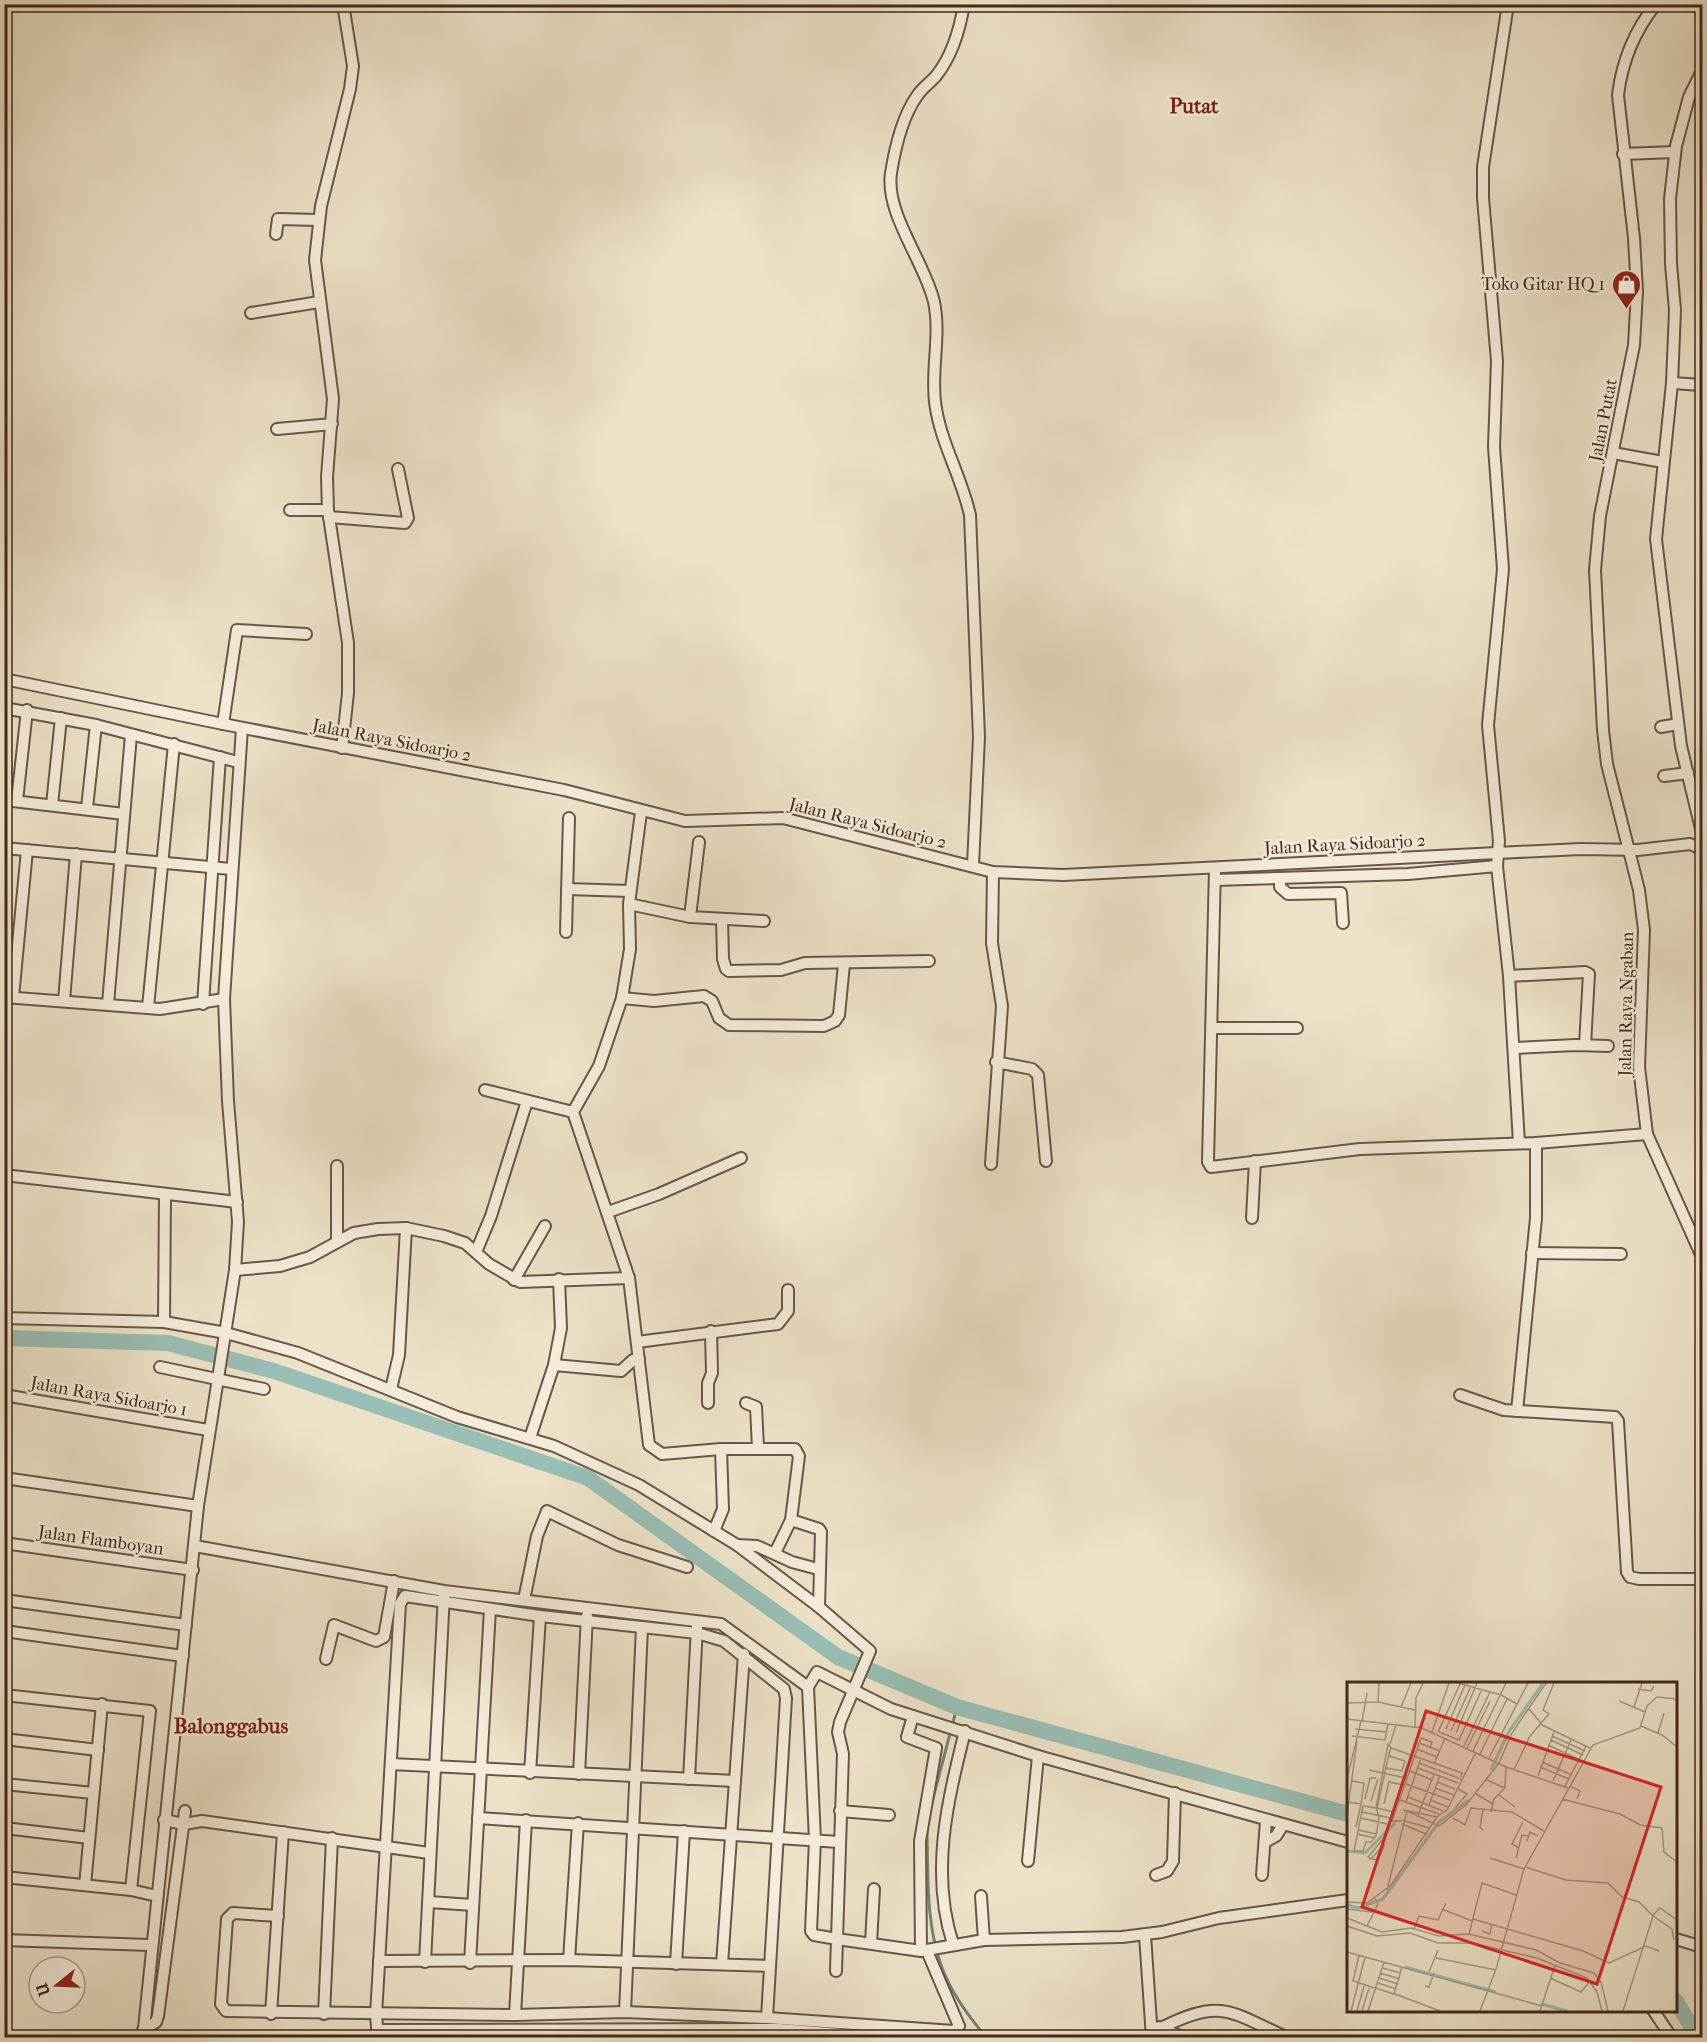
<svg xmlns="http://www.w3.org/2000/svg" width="1707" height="2042" font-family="'IM FELL French Canon',serif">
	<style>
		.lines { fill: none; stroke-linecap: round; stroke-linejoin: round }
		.stream { stroke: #768279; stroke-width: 3 }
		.river { stroke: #99beb6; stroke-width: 16 }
		.minor-casing { stroke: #6c5648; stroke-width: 14 }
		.minor { stroke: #f3ecdb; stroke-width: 10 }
		.labels { text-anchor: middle; stroke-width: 5; stroke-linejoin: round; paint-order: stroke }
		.poi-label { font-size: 18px; fill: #42281d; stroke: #f3ecdb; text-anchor: end }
		.street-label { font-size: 18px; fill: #42281d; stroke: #f3ecdb }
		.quarter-label { font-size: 21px; font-weight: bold; fill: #7a1f14; stroke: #f3ecdb }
		.inset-river { fill: none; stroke: #99beb6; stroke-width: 3 }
		.inset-road { fill: none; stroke: #a89884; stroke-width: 1.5 }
		.view { fill: #d62828; fill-opacity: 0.15; stroke: #d62828; stroke-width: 3 }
		.inset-edge { fill: none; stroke: #42281d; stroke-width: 3 }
	</style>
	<rect width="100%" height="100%" fill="#ece2c8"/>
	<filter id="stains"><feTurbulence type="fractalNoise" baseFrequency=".00333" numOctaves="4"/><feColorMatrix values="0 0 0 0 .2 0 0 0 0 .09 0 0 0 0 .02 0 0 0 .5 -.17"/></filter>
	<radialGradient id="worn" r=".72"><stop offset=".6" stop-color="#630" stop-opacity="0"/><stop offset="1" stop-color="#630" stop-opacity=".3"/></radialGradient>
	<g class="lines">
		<!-- stream -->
		<g class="stream">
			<path d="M930,1810L957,1707"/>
			<path d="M927,1831C928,1875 926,1923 941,1965C950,1991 967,2014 985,2036L989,2038"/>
		</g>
		<!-- river -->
		<g class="river">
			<path d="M4,1338L168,1343L274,1371L588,1478L838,1657L957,1707L1348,1814"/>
			<path d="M1676,2001L1698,2038"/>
		</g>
		<defs>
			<g id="minor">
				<path d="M964,4C960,29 952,56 936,76C930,83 922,88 917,96C902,117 895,148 891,173C885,214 925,262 934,302C941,335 931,368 935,402C940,442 961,475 970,515L979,737L973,865"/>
				<path d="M1508,4L1483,167V198L1497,361L1494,447L1503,569L1488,725L1499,841L1497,866L1509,976L1519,1143"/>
				<path d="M1656,4C1635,30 1622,62 1618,95L1634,238L1637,291L1634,345L1600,516L1595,570L1603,730L1607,764L1639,890L1644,930L1639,1067L1647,1134L1702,1257"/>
				<path d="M1702,71L1689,97L1676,146L1670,199L1671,264L1675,310L1672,383L1656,539L1681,746L1702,833"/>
				<path d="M1623,154L1675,152"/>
				<path d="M276,234L278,219L318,220"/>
				<path d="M251,313L319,302"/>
				<path d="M1672,383L1702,385"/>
				<path d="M277,429L332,424"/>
				<path d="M1613,453L1663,462"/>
				<path d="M290,510H328"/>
				<path d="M329,517L405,523L408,518L398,469"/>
				<path d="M4,679L223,724L564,790L685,821L783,818L993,872L1063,875L1497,853L1581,849L1638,850L1690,844L1702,849"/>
				<path d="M4,708L96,725L238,762"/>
				<path d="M223,724L237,630L306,634"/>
				<path d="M1661,727L1678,724"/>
				<path d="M342,748L348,693V643L328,510L327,477L333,399L315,260L321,206L350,89L353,66L343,4"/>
				<path d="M1664,776L1688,773"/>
				<path d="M4,800L124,814"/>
				<path d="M17,801L27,710"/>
				<path d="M52,805L61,718"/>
				<path d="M87,808L96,725"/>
				<path d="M641,812L629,904L630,949L622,998L599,1066L573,1112L629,1278L649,1445L662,1454L721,1449H795L799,1456L791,1520L775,1553"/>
				<path d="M699,842L690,917L764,921"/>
				<path d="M4,848L231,869"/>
				<path d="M1215,868L1208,1162L1211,1167L1360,1149L1536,1143L1647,1134"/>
				<path d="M1280,878V887L1288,894L1341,893L1343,923"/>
				<path d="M1215,880L1408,874L1497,866"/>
				<path d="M567,889L630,891"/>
				<path d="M629,904L690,917"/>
				<path d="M722,919L723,959L726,969L729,971L781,970L805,963L929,961"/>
				<path d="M566,932L569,818"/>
				<path d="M1509,976L1585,972L1589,974L1585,1045"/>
				<path d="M4,997L160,1009L224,999"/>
				<path d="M13,997L27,850"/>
				<path d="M622,998L654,1001L704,996L712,1001L719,1018L729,1025L824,1026L835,1021L839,1015L844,964"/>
				<path d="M64,1001L76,854"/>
				<path d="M108,1004L131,735"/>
				<path d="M203,1004L220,757"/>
				<path d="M148,1007L174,744"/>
				<path d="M1702,1014V1024"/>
				<path d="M1212,1028H1297"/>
				<path d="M1514,1048L1576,1045L1608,1046"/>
				<path d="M996,1062L1032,1069L1038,1075L1046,1161"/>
				<path d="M485,1090L573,1112"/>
				<path d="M991,1164L1002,1006L992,943L993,872"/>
				<path d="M337,1166V1241"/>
				<path d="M4,1175L237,1202"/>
				<path d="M608,1212L659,1194L741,1158"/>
				<path d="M1252,1218L1255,1161"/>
				<path d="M476,1252L491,1216L527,1101"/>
				<path d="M1532,1253L1621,1254"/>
				<path d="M235,1270L280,1266L310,1257L354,1233L378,1229L406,1228L444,1236L465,1243L489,1264L520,1282L629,1278"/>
				<path d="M514,1280L545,1226"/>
				<path d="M4,1318L164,1322L226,1333L298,1353L457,1417L554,1446L639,1485L737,1545L819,1607L870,1651L840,1722L838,1732L843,1754L837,1939L921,1951L984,1940L1122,1937L1162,1932L1219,1918L1348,1900"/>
				<path d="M164,1322L165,1194"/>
				<path d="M637,1342L778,1324L788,1311V1290"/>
				<path d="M554,1365L621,1371L633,1360L639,1359"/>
				<path d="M160,1367L264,1389"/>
				<path d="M391,1389L399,1355L406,1228"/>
				<path d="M4,1395L208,1430"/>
				<path d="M1460,1395L1504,1410L1615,1417L1618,1421L1627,1572L1630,1577L1639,1579H1702"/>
				<path d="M708,1403V1383L712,1373L711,1331"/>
				<path d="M746,1403L756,1407L758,1448"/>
				<path d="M1517,1411L1536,1218V1143"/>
				<path d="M530,1438L554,1365L561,1328L559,1279"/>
				<path d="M4,1478L198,1506"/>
				<path d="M791,1520L819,1529L821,1532L819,1607"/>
				<path d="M714,1531L723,1509L721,1449"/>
				<path d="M4,1543L193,1570"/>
				<path d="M737,1545L757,1546L792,1562L818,1569"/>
				<path d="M195,1546L444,1591L721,1624L808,1687"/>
				<path d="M4,1600L186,1625"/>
				<path d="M524,1600L537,1536L547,1511L618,1545L687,1567"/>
				<path d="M4,1631L183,1656"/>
				<path d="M326,1659L334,1625L376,1641L384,1637L394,1581"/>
				<path d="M4,1695L150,1711L131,1890"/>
				<path d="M913,1716L907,1737L936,1748L920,1841L921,1951"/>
				<path d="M4,1739L98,1750"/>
				<path d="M391,1764L735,1781"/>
				<path d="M530,1773L540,1616"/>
				<path d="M579,1774L587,1616"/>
				<path d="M689,1779L697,1627"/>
				<path d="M4,1784L93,1793"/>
				<path d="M840,1811L889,1815"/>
				<path d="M478,1818L839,1842"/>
				<path d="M164,1820L184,1824L202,1821L429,1853"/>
				<path d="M4,1828L89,1838"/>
				<path d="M1267,1841L1276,1836L1283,1825"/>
				<path d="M1028,1861L1038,1756"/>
				<path d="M1156,1875L1167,1871L1173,1861L1175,1793"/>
				<path d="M1262,1875L1266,1821"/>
				<path d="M4,1877L131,1890L157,1896"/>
				<path d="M85,1885L102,1704"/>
				<path d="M981,1896L984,1940"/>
				<path d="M429,1902L473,1905"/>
				<path d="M278,1916L233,1913L227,1919L221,2004L226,2011L515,2015L625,2012L767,2018L954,2031L959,2026L927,1951"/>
				<path d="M1145,1935L1152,2038"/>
				<path d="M1676,1939L1702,1947"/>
				<path d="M4,1940L150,1945"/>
				<path d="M871,1943L874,1889"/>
				<path d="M953,1944C930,1873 947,1803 965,1731"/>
				<path d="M569,1960L578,1823"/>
				<path d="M379,1961L569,1960L770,1966"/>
				<path d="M425,1962L444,1594"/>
				<path d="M470,1963L490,1609"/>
				<path d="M676,1964L684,1831"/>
				<path d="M722,1964L744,1654"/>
				<path d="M836,1971L837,1939L814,1935L811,1931L815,1840L808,1687L817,1672L891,1709L1038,1756L1348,1842"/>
				<path d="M1653,2010L1672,2038"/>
				<path d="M625,2012L642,1627"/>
				<path d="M271,2014L283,1832"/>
				<path d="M324,2014L332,1838"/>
				<path d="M515,2015L526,1820"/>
				<path d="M1159,2027L1184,2038"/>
				<path d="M1161,2028C1222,1997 1230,2012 1288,2038"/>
				<path d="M143,2030L156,2022L158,2016L185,1811"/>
				<path d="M377,2030L779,2029L890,2038"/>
				<path d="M143,2038L198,1506L235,1270L238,1222L228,1101L224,999L242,728"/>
				<path d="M378,2038L376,2015L400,1604L405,1596L540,1616L697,1633L724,1641L784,1689L786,1698L767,2018"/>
			</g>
		</defs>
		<!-- minor casing -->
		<use href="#minor" class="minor-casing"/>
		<!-- minor -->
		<use href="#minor" class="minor"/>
	</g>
	<!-- icons -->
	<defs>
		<symbol id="shop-pin" viewBox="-11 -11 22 30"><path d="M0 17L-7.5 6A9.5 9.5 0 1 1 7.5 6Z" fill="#8f2418" stroke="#f3ecdb"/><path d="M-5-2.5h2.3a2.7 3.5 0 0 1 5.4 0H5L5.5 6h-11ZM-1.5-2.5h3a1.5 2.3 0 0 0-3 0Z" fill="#fff"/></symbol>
	</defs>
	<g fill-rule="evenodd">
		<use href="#shop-pin" x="1610" y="268" width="33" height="45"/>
	</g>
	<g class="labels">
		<!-- poi labels -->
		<g class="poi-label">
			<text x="1605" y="290">Toko Gitar HQ 1</text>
		</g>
		<!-- street labels -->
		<g class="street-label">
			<text transform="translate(1603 420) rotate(-79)" y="6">Jalan Putat</text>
			<text transform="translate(392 740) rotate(11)" y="6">Jalan Raya Sidoarjo 2</text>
			<text transform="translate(868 823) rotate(14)" y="6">Jalan Raya Sidoarjo 2</text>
			<text transform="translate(1345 844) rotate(-3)" y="6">Jalan Raya Sidoarjo 2</text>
			<text transform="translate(1626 1004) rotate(-89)" y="6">Jalan Raya Ngaban</text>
			<text transform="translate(109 1396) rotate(10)" y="6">Jalan Raya Sidoarjo 1</text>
			<text transform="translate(101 1540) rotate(8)" y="6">Jalan Flamboyan</text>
		</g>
		<!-- quarter labels -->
		<g class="quarter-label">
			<text x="1194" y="113">Putat</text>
			<text x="231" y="1733">Balonggabus</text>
		</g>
	</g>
	<!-- overview -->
	<g transform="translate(1347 1682)">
		<rect width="330" height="330" fill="#ece2c8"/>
		<path class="inset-river" d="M144,88L161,51L196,1M0,169L18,171L48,141M0,223L11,226L36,217L92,140L122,118M58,285L149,310M194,322L220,329"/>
		<path class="inset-road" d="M111,1L154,13L170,22M291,7L304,9L307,4M272,19L298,30M31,20L32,1M0,21L31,20L68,28M54,25L64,1M287,25L295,1M182,27L194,41M0,37L75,46L159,85L221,106M15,39L20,11M193,42L243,66M294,44L315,53L330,65M68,45L69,16L76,1M8,47L40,50M99,47L118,3M104,49L124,4M85,50L102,1M91,50L113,2M92,50L112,58L135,7M109,51L130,1M311,51L317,31M5,54L38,58L41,42M205,54L238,69M204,58L236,73M72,61L93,69M43,62L49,43M201,63L233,78M117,64L143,10M44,66L115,91L114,95M120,66L143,19M70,67L90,75M126,69L159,1M133,72L160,17M142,76L181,1M195,80L225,93M72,81L114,97M87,82L98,56M193,85L222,97M39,86L55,89L58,79L42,74M71,86L111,101M22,88L59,96M167,88L183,54L202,32L196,28L207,1M63,89L85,98M191,94L207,50M0,97L14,39M140,98L158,106M206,99L224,58M90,100L108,107M59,102L103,118M218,104L239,64M223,104L233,109L230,117M88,106L107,113M129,112L146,122M152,113L168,125M61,115L96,129M18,117L23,96H29M215,117L273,132L293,143L315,146L317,170L330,180M53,118L92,132M84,118L101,125M24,119L31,97M1,120L14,122L17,101L5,99M59,120L74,76M37,122L42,100L57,103M82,123L93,93M108,126L120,112L110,106M30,127V126L42,72L44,66L41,62L29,126L32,135L29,154L24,160H19L16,169H7L16,124H17L29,126H30L47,130M56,128L90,135M136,128L133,145L136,148M15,130L44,136M144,130L147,117L158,106L159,85M0,133L10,59M71,133L87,92M14,136L40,142M106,136L118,143L124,126L165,130L197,149M55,138L82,146M55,139H45L74,56L85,60L83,66M55,142L79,152M9,145L14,122M11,148L29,152M10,152L28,156M37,156L21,175L24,177L38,162M180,159L183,150L191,154M172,166L165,162L176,140M143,176L177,187M169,176L175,153L181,154M25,177L31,178L37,164M178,185L219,198L261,201L275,215L292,220L306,234L276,329M40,208L60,129L92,144L119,123L152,81L165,51L199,1M0,220L20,221L44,203L90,135L100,128L129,70M0,227L25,230M95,227L125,239M306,233L313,226L330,238M306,234L325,247L327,258M0,236L35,250L64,246L92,254L122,252L189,268L213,281L247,291L254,300L261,329M126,237L236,269L262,281L299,264L312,269M0,244L30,254L63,251L91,261H125L190,276L240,296L250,310L255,329M20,244L31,222L28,217M67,247L72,234L91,238L99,221M135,249L143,252L145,242M122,252L135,201L169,213M0,270L195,324M12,273L6,299L47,312L55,285M89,276L149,288M35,286L54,291M82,290L91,268M33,291L53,297M32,296L51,302M203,296L234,310L243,299M31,301L49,307M78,304L82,305L87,291M48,312L93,329M4,329L18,275M10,329L17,304M15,329L22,306M21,329L37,280M133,329L149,287L177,187L246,63L293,46L300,24L310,15L330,17M193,329L208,283"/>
		<path class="view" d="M79,29L314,105L250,302L15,225Z"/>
		<rect width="330" height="330" class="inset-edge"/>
	</g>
	<!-- margin -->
	<rect width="1707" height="2042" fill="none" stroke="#ece2c8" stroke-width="24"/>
	<rect x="6" y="6" width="1695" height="2030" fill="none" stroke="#42281d" stroke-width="3"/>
	<rect x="12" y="12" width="1683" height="2018" fill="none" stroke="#42281d" stroke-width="1.5"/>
	<!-- north arrow -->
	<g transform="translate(57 1985) rotate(252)"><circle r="28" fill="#f3ecdb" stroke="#ac9e8f" stroke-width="1.5"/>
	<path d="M0-4.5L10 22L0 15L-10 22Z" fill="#8f2418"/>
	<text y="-9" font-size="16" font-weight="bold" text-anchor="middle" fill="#42281d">U</text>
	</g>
	<rect width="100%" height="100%" filter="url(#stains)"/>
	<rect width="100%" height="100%" fill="url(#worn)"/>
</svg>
